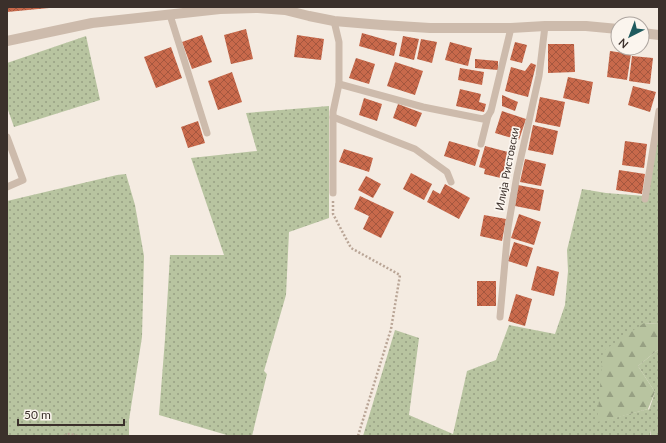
<svg xmlns="http://www.w3.org/2000/svg" width="666" height="443" font-family="Lato,sans-serif">
	<style>
		.grass { fill: url(#grass-dots) }
		.forest { fill: url(#forest-firs) }
		.building { fill: url(#building-cross-hatch) }
		.lines { fill: none; stroke-linecap: round; stroke-linejoin: round }
		.path { stroke: #b9a596; stroke-width: 2.5; stroke-dasharray: 2 2; stroke-linecap: butt }
		.lane { stroke: #cdbbac; stroke-width: 7 }
		.street { stroke: #cdbbac; stroke-width: 10 }
		.labels { text-anchor: middle; stroke-width: 3.5; stroke-linejoin: round; paint-order: stroke }
		.street-label { font-size: 11px; fill: #3b302b; stroke: #fbf5ee }
	</style>
	<defs>
		<pattern id="grass-dots" width="8" height="8" patternUnits="userSpaceOnUse"><rect width="8" height="8" fill="#b8c4a0"/><path d="M2 2h.1M6 6h.1" fill="none" stroke="#97a083" stroke-width="1.8" stroke-linecap="round"/></pattern>
		<pattern id="forest-firs" width="22" height="20" patternUnits="userSpaceOnUse"><rect width="22" height="20" fill="#b8c4a0"/><path d="M5 1l3.5 6h-7zM16 11l3.5 6h-7z" fill="#97a083"/></pattern>
		<pattern id="building-cross-hatch" width="8" height="8" patternUnits="userSpaceOnUse"><rect width="8" height="8" fill="#c8694b"/><path d="M0 0l8 8M0 8l8-8" fill="none" stroke="#a4573f"/></pattern>
	</defs>
	<rect width="100%" height="100%" fill="#f4ebe1"/>
	<!-- grass -->
	<g class="grass">
		<path d="M86,36L100,100L14,127L7,107V63Z"/>
		<path d="M329,106V218L289,232L286,295L264,371L267,374L252,436H230L159,415L165,339L170,255H224L191,158L257,151L246,113Z"/>
		<path d="M659,117V324L644,323L598,422L648,409L649,410L655,392L638,366L659,349V436H651L650,430V436H363L395,330L419,338L409,415L453,434L467,371L496,360L509,325L555,334L565,305L568,271L567,250L582,189L606,193L645,196Z"/>
		<path d="M126,174L135,205L144,256L142,337L129,420V436H7V201L117,175Z"/>
	</g>
	<!-- forest -->
	<path class="forest" d="M644,323L659,324V349L638,366L655,392L648,409L597,423L603,351Z"/>
	<!-- building -->
	<g class="building">
		<path d="M7,7H49V8L7,12Z"/>
		<path d="M246,29L253,59L231,64L224,35Z"/>
		<path d="M362,33L397,43L394,56L359,46Z"/>
		<path d="M202,35L212,62L192,69L182,42Z"/>
		<path d="M297,35L324,39L321,60L294,57Z"/>
		<path d="M403,36L419,39L414,60L399,56Z"/>
		<path d="M421,39L437,42L432,63L417,59Z"/>
		<path d="M450,42L472,48L468,66L445,60Z"/>
		<path d="M515,42L527,45L522,63L510,60Z"/>
		<path d="M548,44H574L575,72L548,73Z"/>
		<path d="M171,47L182,78L156,88L144,57Z"/>
		<path d="M610,51L631,54L627,80L607,77Z"/>
		<path d="M632,56L653,58L650,84L629,81Z"/>
		<path d="M356,58L375,64L369,84L349,78Z"/>
		<path d="M475,59L498,61V70L475,68Z"/>
		<path d="M395,62L423,71L415,95L387,86Z"/>
		<path d="M531,63L536,65L528,97L505,91L511,67L525,71Z"/>
		<path d="M460,68L484,72L482,85L458,80Z"/>
		<path d="M232,72L242,102L218,110L208,81Z"/>
		<path d="M568,77L593,82L589,104L563,98Z"/>
		<path d="M633,86L656,92L650,112L628,105Z"/>
		<path d="M460,89L481,94L479,102L486,104L484,112L456,106Z"/>
		<path d="M502,95L518,102L515,111L502,106Z"/>
		<path d="M540,97L565,102L560,127L535,122Z"/>
		<path d="M364,98L382,104L377,121L359,115Z"/>
		<path d="M398,104L422,113L416,127L393,118Z"/>
		<path d="M502,111L526,119L519,140L495,133Z"/>
		<path d="M198,121L205,143L188,148L181,127Z"/>
		<path d="M533,125L558,131L553,155L528,150Z"/>
		<path d="M449,141L480,150L475,166L444,156Z"/>
		<path d="M625,141L647,144L644,168L622,165Z"/>
		<path d="M485,146L512,153L505,179L484,174L485,169L479,167Z"/>
		<path d="M344,149L373,158L369,172L339,162Z"/>
		<path d="M525,159L546,164L541,186L520,182Z"/>
		<path d="M619,170L645,174L642,194L616,190Z"/>
		<path d="M411,173L432,184L424,200L403,189Z"/>
		<path d="M366,176L381,184L373,198L358,190Z"/>
		<path d="M445,184L470,198L459,219L427,202L433,190L440,194Z"/>
		<path d="M518,185L544,190L540,211L515,206Z"/>
		<path d="M360,196L394,212L381,238L363,229L369,216L354,209Z"/>
		<path d="M519,214L541,222L534,245L511,238Z"/>
		<path d="M484,215L506,219L502,241L480,236Z"/>
		<path d="M514,242L533,248L527,267L508,261Z"/>
		<path d="M537,266L559,272L554,296L531,290Z"/>
		<rect x="477" y="281" width="19" height="25"/>
		<path d="M516,294L532,299L525,326L508,321Z"/>
	</g>
	<g class="lines">
		<!-- path -->
		<g class="path">
			<path d="M333,201V214L351,248L400,275L391,329L358,436"/>
			<path d="M64,436L69,434L78,436"/>
		</g>
		<!-- lane -->
		<g class="lane">
			<path d="M170,15L207,133"/>
			<path d="M339,84L423,107L483,119L488,116L491,111L511,28"/>
			<path d="M333,117L415,149L447,172L451,182"/>
			<path d="M7,137L23,180L7,187"/>
			<path d="M481,144L488,116"/>
			<path d="M333,193V112L339,84V42L334,21"/>
			<path d="M645,199L659,111"/>
			<path d="M500,317L508,228L517,175L539,76L545,26"/>
		</g>
		<!-- street -->
		<g class="street">
			<path d="M642,33L659,35"/>
			<path d="M7,41L92,23L220,9L258,8L285,10L309,16L334,21L382,25L430,28H511L545,26H586L618,29"/>
		</g>
	</g>
	<g class="labels">
		<!-- street labels -->
		<g class="street-label">
			<text transform="translate(507 169) rotate(-79)" y="4">Илија Ристовски</text>
		</g>
	</g>
	<!-- border -->
	<rect width="666" height="443" fill="none" stroke="#3b302b" stroke-width="16"/>
	<!-- north arrow -->
	<g transform="translate(630 36) rotate(222)"><circle r="19" fill="#fbf5ee" stroke="#aea6a0"/>
	<path d="M0-3L7 15L0 10L-7 15Z" fill="#1f5a5e"/>
	<text y="-6" font-size="11" font-weight="bold" text-anchor="middle" fill="#3b302b">N</text>
	</g>
	<!-- scale -->
	<path d="M18 419v6h106v-6" fill="none" stroke="#3b302b" stroke-width="2"/>
	<text x="24" y="419" font-size="12" fill="#3b302b" stroke="#fbf5ee" stroke-width="3" paint-order="stroke">50 m</text>
</svg>
